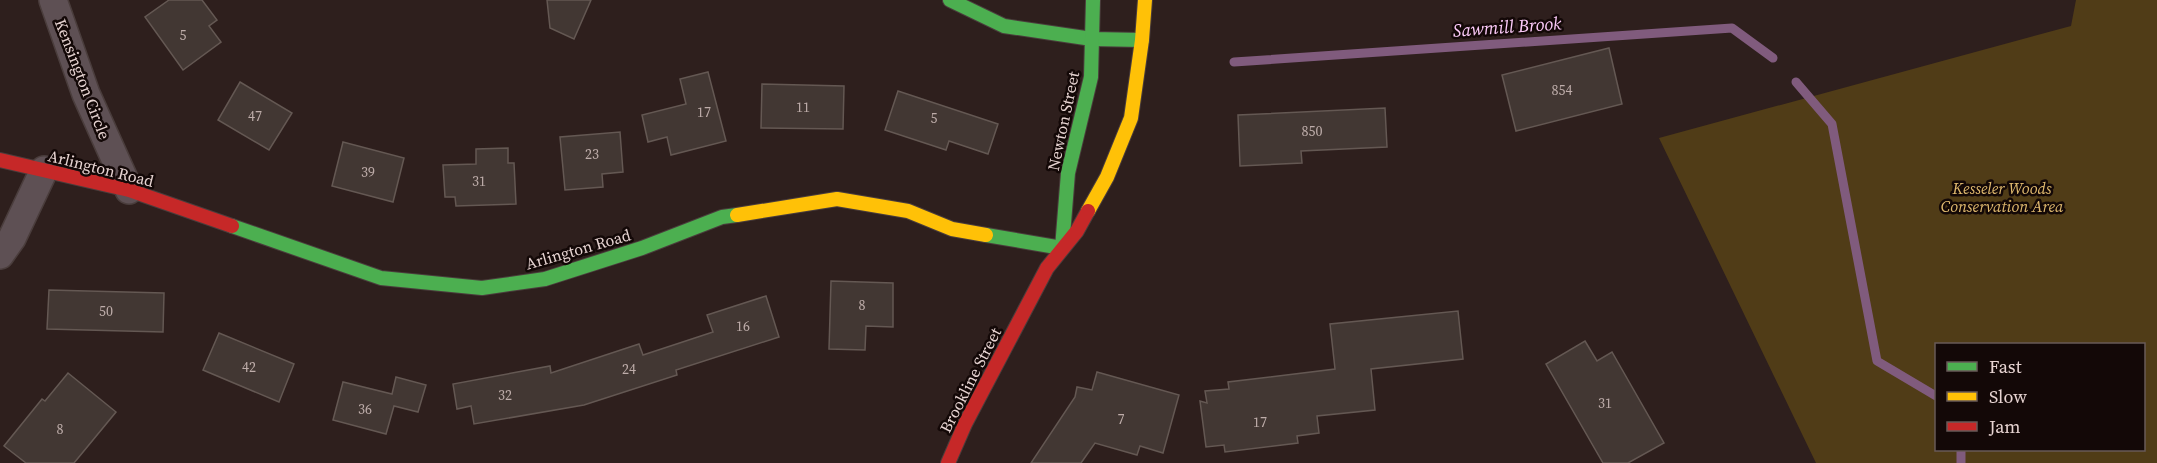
<svg xmlns="http://www.w3.org/2000/svg" width="2157" height="463" font-family="'Source Serif 4',serif">
	<style>
		.green { fill: #503c17; fill-rule: evenodd }
		.lines { fill: none; stroke-linecap: round; stroke-linejoin: round }
		.stream { stroke: #805b7d; stroke-width: 9 }
		.building { fill: #423733; stroke: #645853; stroke-width: 1.5 }
		.street-casing { stroke: #4a3d3c; stroke-width: 30 }
		.fast-casing { stroke: #4a3d3c; stroke-width: 16 }
		.slow-casing { stroke: #4a3d3c; stroke-width: 16 }
		.jam-casing { stroke: #4a3d3c; stroke-width: 16 }
		.street { stroke: #5e5054; stroke-width: 27 }
		.fast { stroke: #4caf50; stroke-width: 14 }
		.slow { stroke: #ffc107; stroke-width: 14 }
		.jam { stroke: #c62828; stroke-width: 14 }
		.labels { text-anchor: middle; stroke-width: 5; stroke-linejoin: round; paint-order: stroke }
		.number-label { font-size: 14px; fill: #beadaa }
		.street-label { font-size: 16px; fill: #e7d4d2; stroke: #130807 }
		.park-label { font-size: 16px; font-style: italic; fill: #dfb96e; stroke: #130807 }
		.water-label { font-size: 18px; font-style: italic; fill: #fdcbfa; stroke: #130807 }
	</style>
	<rect width="100%" height="100%" fill="#2e1f1d"/>
	<!-- green -->
	<path class="green" d="M2076,0H2157V463H1816L1659,138L2071,26ZM1936,344H2144V450H1936Z"/>
	<g class="lines">
		<!-- stream -->
		<g class="stream">
			<path d="M1234,62L1732,28L1773,58"/>
			<path d="M1796,82L1832,124L1877,361L1936,396"/>
			<path d="M1961,450V463"/>
		</g>
	</g>
	<!-- building -->
	<g class="building">
		<path d="M169,0H202L217,20L209,26L221,42L183,70L145,17Z"/>
		<path d="M547,0H591L574,39L550,28Z"/>
		<path d="M1609,48L1622,104L1516,131L1502,75Z"/>
		<path d="M708,72L726,141L671,155L667,137L648,142L642,115L686,104L680,79Z"/>
		<path d="M240,82L292,113L269,150L218,120Z"/>
		<path d="M762,84L844,86L843,129L761,128Z"/>
		<path d="M898,91L998,124L988,154L949,141L946,150L885,130Z"/>
		<path d="M1385,108L1387,147L1301,151L1302,163L1240,166L1238,115Z"/>
		<path d="M620,132L623,172L602,174L603,187L565,190L560,137Z"/>
		<path d="M343,142L404,158L393,202L332,186Z"/>
		<path d="M508,148V163H514L516,204L456,206L455,197H445L443,165L476,164V149Z"/>
		<path d="M831,281L893,283V327L866,326L865,350L829,349Z"/>
		<path d="M49,290L164,293L163,332L47,329Z"/>
		<path d="M766,296L779,337L676,370L677,375L584,405L474,424L471,406L457,409L453,384L550,366L551,373L639,344L643,355L713,332L707,315Z"/>
		<path d="M1458,311L1463,359L1371,369L1375,410L1317,416L1319,433L1297,436L1298,443L1225,452L1224,445L1206,447L1200,401L1207,403L1205,391L1229,389L1228,382L1335,369L1330,324Z"/>
		<path d="M219,333L294,364L279,402L203,370Z"/>
		<path d="M1585,341L1597,361L1612,352L1664,443L1628,463H1603L1546,364Z"/>
		<path d="M1097,372L1179,395L1163,453L1140,446L1137,455L1095,443L1081,463H1031L1075,397L1077,387L1092,390Z"/>
		<path d="M68,373L116,412L74,463H26L4,446L42,399L45,401Z"/>
		<path d="M396,377L426,385L418,412L394,406L386,434L333,420L343,382L392,394Z"/>
	</g>
	<g class="lines">
		<defs>
			<g id="street">
				<path d="M53,0L86,94L129,190"/>
				<path d="M0,255L12,238L44,170"/>
			</g>
			<g id="fast">
				<path d="M950,0L1004,26L1092,39L1142,40"/>
				<path d="M232,226L381,278L482,288L545,279L642,248L722,217L737,215"/>
				<path d="M986,235L1062,248"/>
				<path d="M1062,248L1068,173L1091,77L1093,0"/>
			</g>
			<g id="slow">
				<path d="M1088,211L1107,177L1131,118L1142,40L1145,0"/>
				<path d="M737,215L837,199L908,211L952,229L986,235"/>
			</g>
			<g id="jam">
				<path d="M0,160L129,190L232,226"/>
				<path d="M948,463L965,424L1047,268L1077,231L1088,211"/>
			</g>
		</defs>
		<!-- street casing -->
		<use href="#street" class="street-casing"/>
		<!-- fast casing -->
		<use href="#fast" class="fast-casing"/>
		<!-- slow casing -->
		<use href="#slow" class="slow-casing"/>
		<!-- jam casing -->
		<use href="#jam" class="jam-casing"/>
		<!-- street -->
		<use href="#street" class="street"/>
		<!-- fast -->
		<use href="#fast" class="fast"/>
		<!-- slow -->
		<use href="#slow" class="slow"/>
		<!-- jam -->
		<use href="#jam" class="jam"/>
	</g>
	<g class="labels">
		<!-- number labels -->
		<g class="number-label">
			<text x="183" y="40">5</text>
			<text x="1562" y="95">854</text>
			<text x="803" y="112">11</text>
			<text x="704" y="117">17</text>
			<text x="255" y="121">47</text>
			<text x="934" y="123">5</text>
			<text x="1312" y="136">850</text>
			<text x="592" y="159">23</text>
			<text x="368" y="177">39</text>
			<text x="479" y="186">31</text>
			<text x="862" y="310">8</text>
			<text x="106" y="316">50</text>
			<text x="743" y="331">16</text>
			<text x="249" y="372">42</text>
			<text x="629" y="374">24</text>
			<text x="505" y="400">32</text>
			<text x="1605" y="408">31</text>
			<text x="365" y="414">36</text>
			<text x="1121" y="424">7</text>
			<text x="1260" y="427">17</text>
			<text x="60" y="434">8</text>
		</g>
		<!-- street labels -->
		<g class="street-label">
			<text transform="translate(83 79) rotate(69)" y="6">Kensington Circle</text>
			<text transform="translate(1063 121) rotate(-78)" y="6">Newton Street</text>
			<text transform="translate(101 168) rotate(14)" y="6">Arlington Road</text>
			<text transform="translate(578 249) rotate(-16)" y="6">Arlington Road</text>
			<text transform="translate(970 380) rotate(-63)" y="6">Brookline Street</text>
		</g>
		<!-- park labels -->
		<g class="park-label">
			<text x="2002" y="194">Kesseler Woods<tspan x="2002" dy="18">Conservation Area</tspan></text>
		</g>
		<!-- water labels -->
		<g class="water-label">
			<text transform="translate(1507 27) rotate(-4)" y="6">Sawmill Brook</text>
		</g>
	</g>
	<!-- legend -->
	<rect x="1935" y="343" width="210" height="108" fill="#130807" stroke="#685a58" stroke-width="1.5"/>
	<rect x="1947" y="362" width="30" height="9" fill="#4caf50" stroke="#685a58" stroke-width="1.5"/>
	<text x="1989" y="373" font-size="18" fill="#e7d4d2">Fast</text>
	<rect x="1947" y="392" width="30" height="9" fill="#ffc107" stroke="#685a58" stroke-width="1.5"/>
	<text x="1989" y="403" font-size="18" fill="#e7d4d2">Slow</text>
	<rect x="1947" y="422" width="30" height="9" fill="#c62828" stroke="#685a58" stroke-width="1.5"/>
	<text x="1989" y="433" font-size="18" fill="#e7d4d2">Jam</text>
</svg>
